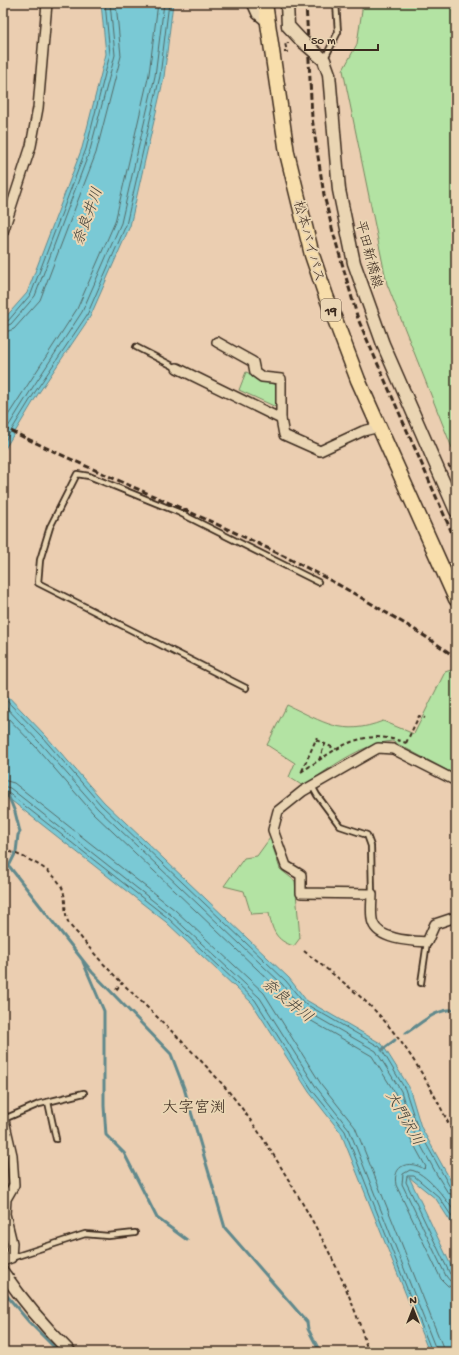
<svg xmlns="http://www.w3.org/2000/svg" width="459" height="1355" font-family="'Gochi Hand','Klee One',sans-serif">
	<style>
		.green { fill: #b3e3a3; stroke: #778660 }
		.water { fill: #7ac9d5; stroke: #61898c }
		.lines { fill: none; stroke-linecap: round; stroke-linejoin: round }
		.shore { stroke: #546a67; stroke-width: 1 }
		.stream { stroke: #61898c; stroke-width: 3 }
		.service-casing { stroke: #3b2a1e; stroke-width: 8 }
		.minor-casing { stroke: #3b2a1e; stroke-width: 12 }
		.tertiary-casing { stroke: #3b2a1e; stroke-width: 14 }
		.secondary-casing { stroke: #3b2a1e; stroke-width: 15 }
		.trunk-casing { stroke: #3b2a1e; stroke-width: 17 }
		.path { stroke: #3b2a1e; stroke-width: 2; stroke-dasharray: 4 3; stroke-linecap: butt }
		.service { stroke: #ead5b3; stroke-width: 4.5 }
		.minor { stroke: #ead5b3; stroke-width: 9 }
		.tertiary { stroke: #ead5b3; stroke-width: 11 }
		.secondary { stroke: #ead5b3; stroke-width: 12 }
		.trunk { stroke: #f8deab; stroke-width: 14 }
		.rail { stroke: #3b2a1e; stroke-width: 3; stroke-dasharray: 6 3; stroke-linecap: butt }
		.secondary-bridge-casing { stroke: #3b2a1e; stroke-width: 15; stroke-linecap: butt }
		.secondary-bridge { stroke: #ead5b3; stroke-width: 12 }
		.labels { text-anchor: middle; stroke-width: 4; stroke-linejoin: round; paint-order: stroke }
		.shield { fill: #ead5b3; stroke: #705d4b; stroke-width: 1 }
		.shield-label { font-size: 13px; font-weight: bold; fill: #3b2a1e }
		.street-label { font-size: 14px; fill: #3b2a1e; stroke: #ead5b3 }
		.water-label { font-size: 15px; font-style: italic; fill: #444239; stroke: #ead5b3 }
		.quarter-label { font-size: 16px; fill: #3b2a1e; stroke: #ead5b3 }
	</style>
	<rect width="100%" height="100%" fill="#ebceb1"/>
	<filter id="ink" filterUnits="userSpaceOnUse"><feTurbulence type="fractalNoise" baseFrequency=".025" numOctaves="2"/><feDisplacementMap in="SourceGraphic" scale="8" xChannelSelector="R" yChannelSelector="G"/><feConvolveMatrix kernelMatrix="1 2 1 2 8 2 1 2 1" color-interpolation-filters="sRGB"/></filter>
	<g filter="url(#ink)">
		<!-- green -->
		<g class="green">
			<path d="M363,3H456V458L387,284L343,70L357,44Z"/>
			<path d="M246,372L277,385L278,408L239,390Z"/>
			<path d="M451,670L456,675V775L392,741C358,745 331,768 303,786L289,777L295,763L267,745L287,705C324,722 342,737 383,721L414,734L445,672Z"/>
			<path d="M270,838L280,869L295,881L300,938L294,946C276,941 272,930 269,913L251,914L244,891L224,886L244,858L257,856Z"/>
		</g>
		<!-- water -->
		<g class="water">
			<path d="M101,3H173L164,77L130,226L90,317L38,394L3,452V320L27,293L82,148L106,54Z"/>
			<path d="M3,691L46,736L104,802L289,978L306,1000L382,1044L409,1087L421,1127L456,1190V1230L436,1199L409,1177L456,1276V1352H429L341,1133L309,1092L252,1003L166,922L3,794Z"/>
		</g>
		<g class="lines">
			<!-- shore -->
			<g class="shore">
				<path d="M3,322L8,321L31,294L86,149L110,54L105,3"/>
				<path d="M3,327L11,324L35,296L90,150L115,55L110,3"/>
				<path d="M3,333L14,329L40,300L96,153L121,56L116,3"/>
				<path d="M3,423L77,309L115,222L149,74L158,3"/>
				<path d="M3,435L31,390L82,312L121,223L155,76L164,3"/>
				<path d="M3,444L35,392L87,315L126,225L160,76L169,3"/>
				<path d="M3,697L43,738L101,805L286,981L304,1003L380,1047L405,1089L418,1129L451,1189L456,1191"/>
				<path d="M3,704L39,742L98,809L282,984L301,1008L376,1051L401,1091L413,1131L437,1175L448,1193L456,1196"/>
				<path d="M3,713L35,746L93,813L277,988L296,1012L372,1056L395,1093L407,1132L426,1167L424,1169C410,1160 392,1164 396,1185L441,1279L448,1286L456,1288"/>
				<path d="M3,780L14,783L175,910L264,993L321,1084L355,1127L442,1345L443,1352"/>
				<path d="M3,786L10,788L171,915L260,998L316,1087L349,1129L437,1352"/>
				<path d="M3,791L7,792L168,918L255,1000L312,1090L345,1131L432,1352"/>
				<path d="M456,1214C448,1201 425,1171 410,1170L403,1174L402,1184L446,1276L450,1281L456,1282"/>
				<path d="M456,1223L439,1197L414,1176H407L406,1182L450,1274L456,1277"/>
			</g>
			<!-- stream -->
			<g class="stream">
				<path d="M8,795L15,812L20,832L18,835L16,852L9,866L92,972L171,1054L184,1088L225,1228L307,1322L308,1329L320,1352"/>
				<path d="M83,962L104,1011V1106L106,1135L124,1153L157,1218L187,1240"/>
				<path d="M406,1033C422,1023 436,1008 456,1010"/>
				<path d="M382,1050L395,1040"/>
				<path d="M3,1291L29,1322L59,1352"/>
			</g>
			<defs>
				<g id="service">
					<path d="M324,60L338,32L336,3"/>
					<path d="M136,347L177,368"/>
					<path d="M246,688L38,583L40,560L50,527L77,474L89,476L178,512L318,582"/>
					<path d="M312,786L317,795L340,826L367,835L371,846L372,894"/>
					<path d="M421,983L427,942"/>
					<path d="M48,1102L56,1139"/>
					<path d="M4,1119L39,1104L84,1093"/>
					<path d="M11,1258L85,1234L108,1236L135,1233"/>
				</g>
				<g id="minor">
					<path d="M252,3L257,14L267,22"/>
					<path d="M3,232L31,146L38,108L47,3"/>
					<path d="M217,342L253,362L255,372L262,377L281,379V419"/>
					<path d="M177,368L281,419L284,435L320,451L363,431L380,427"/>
					<path d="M456,781L393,749L378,748L303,791L278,811L273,830L286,866L301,875V893L372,894C372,902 370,915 373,923C379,940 412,941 427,942L435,924L456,917"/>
					<path d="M3,1116L12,1155L14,1185L6,1199L5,1214L12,1243L11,1258L3,1261"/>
				</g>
				<path id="tertiary" d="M3,1272C23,1301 45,1327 70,1352"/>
				<g id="secondary">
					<path d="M287,3L288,26L301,40"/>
					<path d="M316,53L324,60L329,74L339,190L354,263L383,344L456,511"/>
				</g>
				<path id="trunk" d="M265,3L287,153L312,255L326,296L358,380L456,599"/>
			</defs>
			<!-- service casing -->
			<use href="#service" class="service-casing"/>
			<!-- minor casing -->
			<use href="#minor" class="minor-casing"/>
			<!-- tertiary casing -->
			<use href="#tertiary" class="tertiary-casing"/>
			<!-- secondary casing -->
			<use href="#secondary" class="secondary-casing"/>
			<!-- trunk casing -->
			<use href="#trunk" class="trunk-casing"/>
			<!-- path -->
			<g class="path">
				<path d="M284,52H287L285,43H289"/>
				<path d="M448,465L456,474"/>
				<path d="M316,740L336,749"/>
				<path d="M406,743L419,716L425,718"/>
				<path d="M319,760L325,744"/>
				<path d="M302,771L317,737"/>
				<path d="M301,772C337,749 361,726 406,743"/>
				<path d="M3,849C23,856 60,871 64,894C66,904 64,914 69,924C72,928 76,932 79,935C93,953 107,968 122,983"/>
				<path d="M304,951C332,974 364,996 387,1024C416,1059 438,1099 456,1140"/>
				<path d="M116,990L122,983C154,1014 187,1045 217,1078C243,1107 265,1140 285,1174C319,1230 351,1288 368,1352"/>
			</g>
			<!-- service -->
			<use href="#service" class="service"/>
			<!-- minor -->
			<use href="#minor" class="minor"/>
			<!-- tertiary -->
			<use href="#tertiary" class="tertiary"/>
			<!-- secondary -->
			<use href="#secondary" class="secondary"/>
			<!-- trunk -->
			<use href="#trunk" class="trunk"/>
			<!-- rail -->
			<g class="rail">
				<path d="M306,3L312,118L324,195L333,232L358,319L456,542"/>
				<path d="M3,427C130,490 264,537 385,612C409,626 434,641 456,658"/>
			</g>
			<defs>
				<path id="secondary-bridge" d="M301,40L316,53"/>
			</defs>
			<!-- secondary-bridge casing -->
			<use href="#secondary-bridge" class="secondary-bridge-casing"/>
			<!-- secondary-bridge -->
			<use href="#secondary-bridge" class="secondary-bridge"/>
		</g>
	</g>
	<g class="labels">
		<!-- shield labels -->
		<rect class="shield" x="321" y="299" width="20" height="22" rx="3"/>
		<g class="shield-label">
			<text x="331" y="315">19</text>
		</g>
		<!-- street labels -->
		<g class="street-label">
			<text transform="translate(310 241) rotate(75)" y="5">松本バイパス</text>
			<text transform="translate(370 254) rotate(75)" y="5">平田新橋線</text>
		</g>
		<!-- water labels -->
		<g class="water-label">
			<text transform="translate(87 216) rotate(-70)" y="5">奈良井川</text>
			<text transform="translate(288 1000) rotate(39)" y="5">奈良井川</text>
			<text transform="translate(405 1118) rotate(60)" y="5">大門沢川</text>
		</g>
		<!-- quarter labels -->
		<g class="quarter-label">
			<text x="194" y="1112">大字宮渕</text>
		</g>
	</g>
	<!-- margin -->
	<rect width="459" height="1355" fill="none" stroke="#ead5b3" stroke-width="16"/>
	<rect x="8" y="8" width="443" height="1339" fill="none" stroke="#3b2a1e" stroke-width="1.5" filter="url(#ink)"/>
	<!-- north arrow -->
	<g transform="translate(413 1309)" stroke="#ead5b3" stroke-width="3" paint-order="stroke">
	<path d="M0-3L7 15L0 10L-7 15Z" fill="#3b2a1e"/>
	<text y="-6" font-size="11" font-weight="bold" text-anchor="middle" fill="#3b2a1e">N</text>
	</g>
	<!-- scale -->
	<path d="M305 44v6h73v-6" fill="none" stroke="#3b2a1e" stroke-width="2"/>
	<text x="311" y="44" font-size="12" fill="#3b2a1e" stroke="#ead5b3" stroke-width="3" paint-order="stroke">50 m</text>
</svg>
